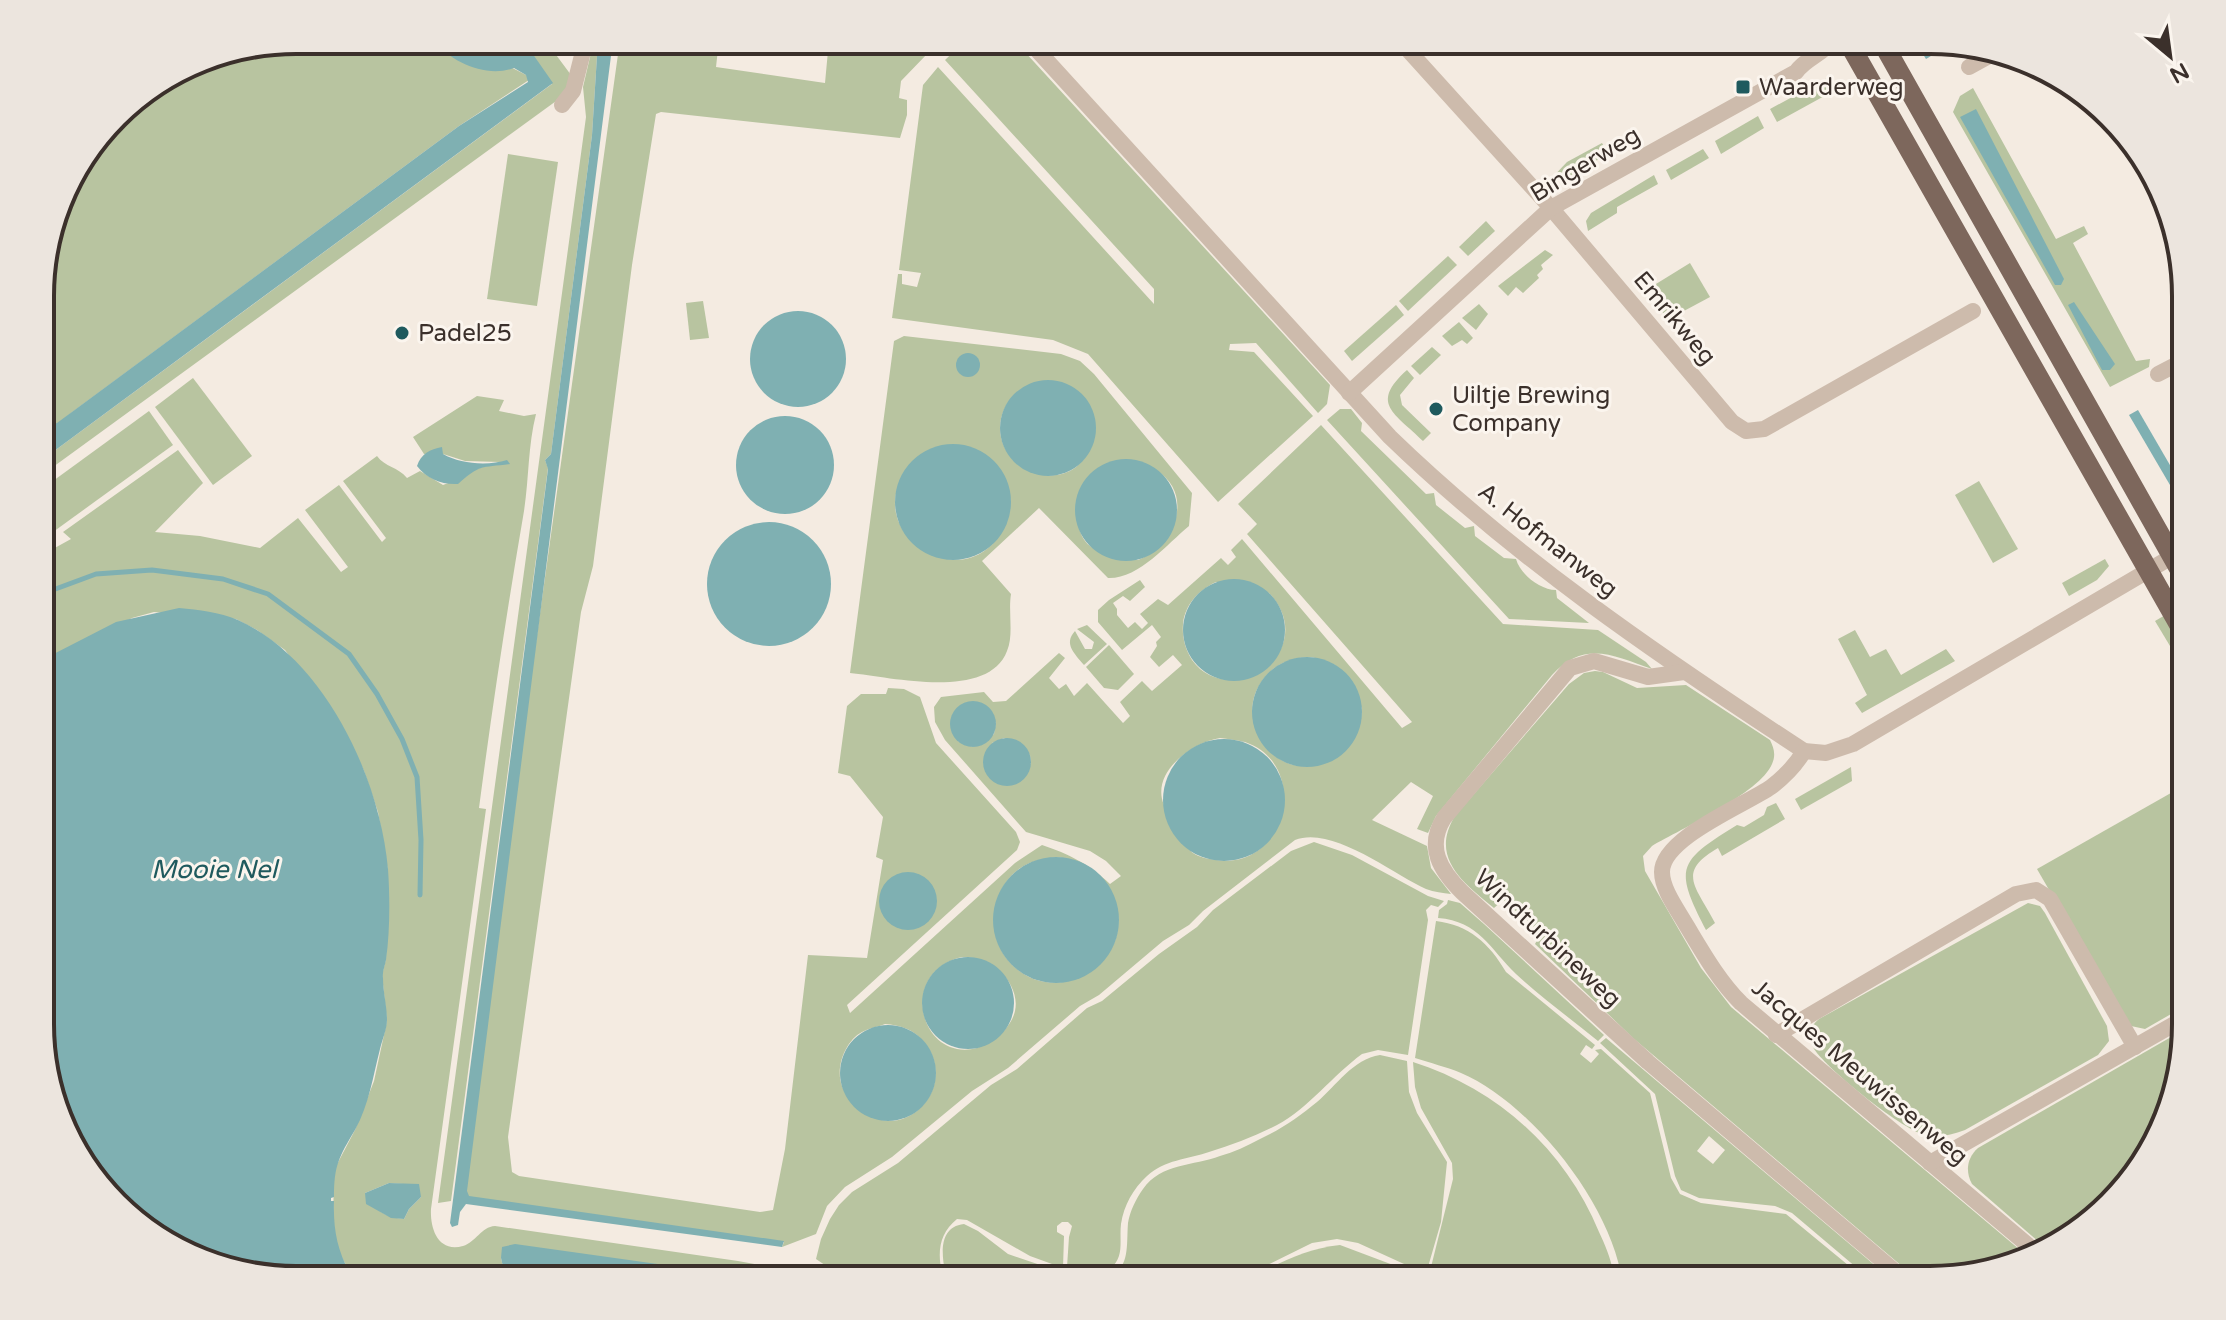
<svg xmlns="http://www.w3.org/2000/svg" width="2226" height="1320" font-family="'Varela Round',sans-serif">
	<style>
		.green { fill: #b8c4a0; fill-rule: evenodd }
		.water { fill: #7fb0b2 }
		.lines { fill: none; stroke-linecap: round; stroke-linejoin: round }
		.stream { stroke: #7fb0b2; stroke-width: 5 }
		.street { stroke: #cdbbac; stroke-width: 16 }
		.primary { stroke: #7d675c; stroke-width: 20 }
		.poi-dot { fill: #1f5a5e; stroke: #fbf5ee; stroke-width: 3 }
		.labels { text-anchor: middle; stroke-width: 6; stroke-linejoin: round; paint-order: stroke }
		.poi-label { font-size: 24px; fill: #3b302b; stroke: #fbf5ee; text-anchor: start }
		.street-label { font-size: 24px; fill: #3b302b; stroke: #fbf5ee }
		.water-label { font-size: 26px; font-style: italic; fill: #1f5a5e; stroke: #fbf5ee }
		.rim { fill: none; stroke: #3b302b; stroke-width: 4 }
	</style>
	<rect width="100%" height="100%" fill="#f4ebe1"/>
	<!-- green -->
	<g class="green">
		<path d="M296,40H458L532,78L459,126L71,413L42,438V263L67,183L95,146L199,59Z"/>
		<path d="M523,40H545L571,75L563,96L42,475V460L552,84Z"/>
		<path d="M594,40H598L592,135L551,454L545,460L548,468L451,1201L438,1203L586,117L583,87Z"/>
		<path d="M620,40H719L716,67L825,83L829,40H916L928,53L901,81L899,98L907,100V115L900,138L661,112L656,114L632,265L593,566L581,612L508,1137L512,1172L519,1176L760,1212L773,1210L785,1149L808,955L867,958L883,860L876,857L883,817L850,776L838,773L847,706L861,694H886L888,688L904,689L920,697L936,743L1016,832L1020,842L1017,850L847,1005L850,1013L1015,863L1042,845C1069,854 1089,864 1110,884L1121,876L1106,861L1090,851L1026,832L945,740L935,722L934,707L941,697L984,692L993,702L1006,701L1059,653L1065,658L1049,678L1059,689L1066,684L1074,696L1087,683L1123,723L1130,716L1120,702L1142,681L1152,691L1182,665L1173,655L1159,667L1150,657L1157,646L1156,642L1161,637L1152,625L1122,650L1098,622V610L1109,600L1140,580L1145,587L1130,601L1123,596L1113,603L1117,609V615L1128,628L1135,622L1142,629L1148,623L1140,614L1158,599L1168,605L1221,558L1228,565L1236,557L1231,550L1242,539L1402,728L1412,722L1247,534L1257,524L1238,504L1321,425L1503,624L1598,630L1646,662L1652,669C1613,655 1584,640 1552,675L1436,816L1428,833L1417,829L1433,796L1411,782L1372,820L1427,846L1431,868L1451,894C1443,893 1434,892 1426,889C1393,874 1332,825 1295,840L1203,911L1189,925L1163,941L1099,995L1080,1006L1008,1068L972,1091L892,1157L845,1187L827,1206L816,1234L782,1247L784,1242L458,1201ZM1216,582L1269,593C1323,651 1229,712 1192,660C1185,649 1182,637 1183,624C1185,604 1199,590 1216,582ZM1312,657L1335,665L1362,708C1361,770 1280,790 1257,731C1251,715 1250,700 1260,684C1271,665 1291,657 1312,657ZM996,722L994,734L973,747L958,741ZM1004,738L1030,755L1031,764L992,743ZM1220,738C1228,739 1237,740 1245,742C1312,765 1286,871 1216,860C1208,859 1199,857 1193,853C1184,846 1169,816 1164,805C1150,772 1193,742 1220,738ZM1057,857C1082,860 1099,870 1111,892C1145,958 1054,1017 1007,959C985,931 992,886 1022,867C1033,860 1045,859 1057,857ZM962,957C996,955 1033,995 1007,1027C1004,1032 997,1035 992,1038C988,1042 982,1046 977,1048C920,1063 897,972 962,957ZM885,1024C900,1025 913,1029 923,1041C963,1087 899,1151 857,1105C852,1099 844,1093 842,1086C835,1068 845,1041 862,1032C869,1028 878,1027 885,1024Z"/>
		<path d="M966,40H1014L1330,385L1327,404L1318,413L1256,343L1230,344L1229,350L1254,352L1313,416L1218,502L1088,354L1053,340L892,318L898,274H902V284L917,287L921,273L899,270L923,85L938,67L1154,304V289L945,60Z"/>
		<path d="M1831,76L1842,94H1828L1777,122L1770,109Z"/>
		<path d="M1973,88L2056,239L2084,226L2088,234L2073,243L2136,361L2150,359L2149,367L2110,387L2103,375L1953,112L1960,96Z"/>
		<path d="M1758,116L1764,128L1721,154L1715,141Z"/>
		<path d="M1602,143L1608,154L1568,177L1550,180L1567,162Z"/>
		<path d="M1703,149L1709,158L1671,180L1666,170Z"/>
		<path d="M508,154L558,162L537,306L487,299Z"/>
		<path d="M1654,175L1658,184L1617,207V213L1588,231L1586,221L1591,213Z"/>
		<path d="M1486,221L1495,231L1468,256L1459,247Z"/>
		<path d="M1545,250L1553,255L1541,265L1543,269L1537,275L1539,278L1523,293L1516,287L1508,296L1498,286Z"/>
		<path d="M1448,256L1457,265L1408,311L1399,301Z"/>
		<path d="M1690,263L1710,297L1669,319L1643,292Z"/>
		<path d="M703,301L709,338L690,340L686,303Z"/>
		<path d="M1479,304L1488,314L1476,330L1462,318Z"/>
		<path d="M1396,305L1404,315L1352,361L1344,351Z"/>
		<path d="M1459,322L1473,338L1467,344L1462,340L1452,346L1442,336Z"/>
		<path d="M904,336L1061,354L1080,361L1094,374L1192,493L1189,526C1167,544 1139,579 1108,578L1039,508L982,561L1011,594C1008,612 1014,635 1007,651C988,701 891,677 850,673L894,341ZM1042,381L1089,405C1097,421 1097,436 1088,452C1061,505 975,459 1007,404C1015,391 1027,385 1042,381ZM946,445C992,444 1027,488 1002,531C963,600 860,531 907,471C918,456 927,449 946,445ZM1119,460C1130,463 1147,464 1156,470C1196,495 1174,546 1138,560C1124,556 1101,555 1090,546C1083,541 1080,532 1078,524C1070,493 1088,467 1119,460Z"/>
		<path d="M1432,347L1441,355L1420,375L1411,366Z"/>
		<path d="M1407,370L1414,378L1400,395L1402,405L1431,433L1423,441C1395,413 1369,404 1407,370Z"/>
		<path d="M193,378L252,456L213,485L155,407Z"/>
		<path d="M477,396L504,400L499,411L524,416L536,414C528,445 529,479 524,511C507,610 492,709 479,808L486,809L431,1209C430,1227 437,1253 463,1246C476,1242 481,1227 495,1226L738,1261L781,1269L808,1280H753L743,1276L501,1258L506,1280H354L338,1250L333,1228L334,1170L355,1130L374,1081L387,1021L382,975L386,959L388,871L378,812L364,771L346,733L285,650L257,630L236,619L154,612L132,618L42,666V555L71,539L63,532L178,450L203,483L155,532L200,536L260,548L298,518L341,572L348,567L305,510L339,485L382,542L386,538L343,481L377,456C385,467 398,467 407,478L420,471L443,485L467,476L469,471L500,462L465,461L443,454H424L413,437ZM389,1183L403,1184L421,1197L409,1209L404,1219C383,1217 376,1210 365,1193Z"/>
		<path d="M1340,409H1351L1362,423L1361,431L1426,494L1434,493L1436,505L1465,528L1474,526L1475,536L1504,558L1516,559C1520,574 1540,590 1556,590L1557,598L1589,623L1509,619L1327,420Z"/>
		<path d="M149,411L173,445L42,540V489Z"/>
		<path d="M1979,481L2018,549L1993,563L1955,495Z"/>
		<path d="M2105,559L2109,566L2097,580L2069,596L2062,583Z"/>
		<path d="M2167,614L2185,645V671L2155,621Z"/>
		<path d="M1087,625L1107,644L1084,665C1075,654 1063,644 1075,631L1085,649H1092L1094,642L1077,629Z"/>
		<path d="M1855,630L1870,657L1886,649L1901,675L1946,649L1955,661L1862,713L1855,703L1867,695L1838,639Z"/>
		<path d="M1109,645L1134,674L1118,690L1104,688L1086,667Z"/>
		<path d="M1595,671L1603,672L1637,688L1686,685L1770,740C1774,748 1776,755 1772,764C1760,793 1681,829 1652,846L1643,856L1645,871L1701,968L1731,1007L2026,1255L1946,1279H1917L1633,1038L1535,944L1541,933L1503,900L1494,908C1464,883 1429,858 1455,816L1569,684L1584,673Z"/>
		<path d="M1851,767L1852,781L1801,810L1795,799Z"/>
		<path d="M2185,785V1006L2145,1029L2131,1026L2108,992L2037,869Z"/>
		<path d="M1776,803L1785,819L1722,856L1718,848C1675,873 1697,887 1715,923L1706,930C1674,868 1677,862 1737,825L1744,827L1764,815L1767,807Z"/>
		<path d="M1314,842L1352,855L1428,896L1444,901L1438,907L1431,905L1426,910L1428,920L1408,1055L1378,1050L1362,1054C1333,1075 1309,1108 1277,1125C1256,1136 1232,1145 1209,1152C1188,1159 1164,1160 1147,1176C1133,1189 1124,1205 1121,1224C1119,1241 1125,1257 1110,1269L1067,1267L1069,1237L1072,1226L1068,1222H1062L1057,1226V1232L1064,1236L1063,1268L1030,1256L967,1220L957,1219C937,1235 937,1257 944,1280H847L816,1259L821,1239L830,1219L839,1205L852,1192L898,1163L991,1085L1017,1069L1087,1008L1102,1001L1159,954L1197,927L1213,910L1291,851Z"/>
		<path d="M1448,900L1460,903L1484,924L1604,1035L1598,1041C1571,1019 1542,998 1516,974C1490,949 1479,921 1438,918L1439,910L1447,904Z"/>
		<path d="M2028,903L2040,906L2045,913L2107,1026L2109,1041L2098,1055L1965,1130C1953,1134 1941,1138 1928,1136C1904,1132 1828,1070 1814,1049C1807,1037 1808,1028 1819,1019Z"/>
		<path d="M1436,921C1469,925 1489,943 1506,972L1595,1045L1592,1049L1586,1045L1580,1054L1591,1063L1599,1054L1595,1050L1601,1049L1650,1093L1671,1178L1680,1194L1701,1203L1786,1214L1865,1279L1622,1280C1611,1204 1531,1103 1461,1073C1447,1067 1430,1063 1415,1058Z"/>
		<path d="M2185,1029V1040L2151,1152L2058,1245L2047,1249L1972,1184C1965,1171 1967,1158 1978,1148Z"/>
		<path d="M1606,1038L1891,1279H1870L1792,1213L1775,1206L1699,1198L1681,1190L1675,1176L1655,1094L1600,1043ZM1709,1136L1725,1150L1713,1164L1697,1151Z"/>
		<path d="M1380,1055L1407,1061L1409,1092L1417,1113L1447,1162L1441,1222L1426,1274L1358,1243L1337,1239L1312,1243L1237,1280H1067V1273C1077,1274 1087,1277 1097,1277C1132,1277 1126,1247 1128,1223C1130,1211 1136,1199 1143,1189C1161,1163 1194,1166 1220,1156C1234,1152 1247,1146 1260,1139C1280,1130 1300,1116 1317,1102C1336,1086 1353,1059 1380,1055Z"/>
		<path d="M1413,1062C1498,1089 1565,1150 1599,1232C1606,1247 1613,1263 1614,1280H1449L1429,1275L1453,1179L1452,1163L1421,1108L1415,1087Z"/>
		<path d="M964,1224L978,1231L1008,1254L1061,1272V1280H947C942,1260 936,1227 964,1224Z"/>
		<path d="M1340,1245L1425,1277L1424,1280H1247C1278,1263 1305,1249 1340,1245Z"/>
	</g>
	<!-- water -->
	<g class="water">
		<path d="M434,40H523L553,83L42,460V427L57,423L459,126L528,82L526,75L514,68C487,78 451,63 434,40Z"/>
		<path d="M598,40H613L467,1191L469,1196L784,1241L782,1247L466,1204L460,1212L458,1225L452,1227L450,1223L548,469L545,460L551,454L592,135Z"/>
		<path d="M1914,40L1936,42L1941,50L1926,59Z"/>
		<path d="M197,60L196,61L82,162L127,104Z"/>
		<path d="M1976,109L2064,279L2061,285H2055L1960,117Z"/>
		<path d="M2074,302L2115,364L2110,370H2102L2068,305Z"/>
		<circle cx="798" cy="359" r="48"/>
		<circle cx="968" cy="365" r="12"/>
		<circle cx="1048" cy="428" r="48"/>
		<path d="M2138,410L2185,491L2177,497L2129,415Z"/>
		<circle cx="785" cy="465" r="49"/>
		<circle cx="953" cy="502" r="58"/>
		<path d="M442,447L443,454C460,464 488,466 507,460L510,464C480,468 481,464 458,484C442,485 427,479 417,466C421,454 430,449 442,447Z"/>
		<circle cx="1126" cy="510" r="51"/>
		<circle cx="769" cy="584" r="62"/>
		<circle cx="1234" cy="630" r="51"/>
		<path d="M179,608C199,610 219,612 238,620C325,659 380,778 388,869C390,898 390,932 386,960C385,966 382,972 383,978C383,992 387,1006 387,1020C387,1029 382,1040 380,1049C373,1076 369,1105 355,1130C339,1157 334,1165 334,1197L331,1198V1201H334C333,1232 338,1254 354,1280H296L168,1245L83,1166L42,1057V660L116,622Z"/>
		<circle cx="1307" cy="712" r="55"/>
		<circle cx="973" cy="724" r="23"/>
		<circle cx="1007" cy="762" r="24"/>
		<circle cx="1224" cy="800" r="61"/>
		<circle cx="1056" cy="920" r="63"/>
		<circle cx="908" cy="901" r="29"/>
		<circle cx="968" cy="1003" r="46"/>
		<circle cx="888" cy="1073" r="48"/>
		<path d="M389,1183L419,1184L421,1197L409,1209L404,1219L391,1218L366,1204L365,1193Z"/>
		<path d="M515,1244L743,1276L753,1280H506L501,1258L502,1247Z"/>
	</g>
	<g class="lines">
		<!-- stream -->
		<path class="stream" d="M42,594L96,574L152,570L223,579L268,594L349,654L377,694L402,739L417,777L421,840L420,895"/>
		<!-- street -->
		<g class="street">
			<path d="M1028,40L1390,437C1515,558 1659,656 1804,751L1826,753L1853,744L2185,549"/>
			<path d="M1399,40L1551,208L1732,422L1746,431L1764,429L1973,311"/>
			<path d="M1969,67L1989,56"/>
			<path d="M562,105L573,91L586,40"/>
			<path d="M2158,374L2185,360"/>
			<path d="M1349,393L1551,208L1796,72C1806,58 1823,54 1833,40"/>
			<path d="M1684,672L1648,677L1594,661L1570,668L1444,818C1426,847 1440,870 1462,892L1648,1062L1904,1279"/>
			<path d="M1804,751C1796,765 1784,777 1771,787C1745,805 1662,838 1662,872C1662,889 1677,909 1685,923C1702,951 1718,980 1741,1003L2036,1252"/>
			<path d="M1776,1035L2016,894L2036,890L2050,899L2135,1047"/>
			<path d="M1930,1163L2185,1018"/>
		</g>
		<!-- primary -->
		<g class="primary">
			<path d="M1847,40L2185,635"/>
			<path d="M1881,40L2185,579"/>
		</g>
	</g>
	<!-- markers -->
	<g class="poi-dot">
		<rect x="1735" y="79" width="16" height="16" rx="4"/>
		<circle cx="402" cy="333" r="8"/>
		<circle cx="1436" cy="409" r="8"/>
	</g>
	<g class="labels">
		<!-- poi labels -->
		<g class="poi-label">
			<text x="1759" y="95">Waarderweg</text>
			<text x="418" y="341">Padel25</text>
			<text x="1452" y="403">Uiltje Brewing<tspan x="1452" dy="28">Company</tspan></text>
		</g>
		<!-- street labels -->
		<g class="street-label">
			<text transform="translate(1585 164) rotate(-31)" y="8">Bingerweg</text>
			<text transform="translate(1675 318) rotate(50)" y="8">Emrikweg</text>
			<text transform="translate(1548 540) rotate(38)" y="8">A. Hofmanweg</text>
			<text transform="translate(1548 938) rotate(43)" y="8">Windturbineweg</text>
			<text transform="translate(1860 1072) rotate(40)" y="8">Jacques Meuwissenweg</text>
		</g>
		<!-- water labels -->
		<g class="water-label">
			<text x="214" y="878">Mooie Nel</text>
		</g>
	</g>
	<!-- crop -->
	<path d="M0 0H2226V1320H0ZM296 54H1930A242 242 0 0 1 2172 296V1024A242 242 0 0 1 1930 1266H296A242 242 0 0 1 54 1024V296A242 242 0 0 1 296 54Z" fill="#ece5de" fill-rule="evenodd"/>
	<path class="rim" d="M296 54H1930A242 242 0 0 1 2172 296V1024A242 242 0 0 1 1930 1266H296A242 242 0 0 1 54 1024V296A242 242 0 0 1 296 54Z"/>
	<!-- north arrow -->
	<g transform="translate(2170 56) rotate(151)" stroke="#fbf5ee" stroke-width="6" paint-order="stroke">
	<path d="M0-6L14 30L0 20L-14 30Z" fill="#3b302b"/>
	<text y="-12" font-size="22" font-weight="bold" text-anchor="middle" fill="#3b302b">N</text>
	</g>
</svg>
